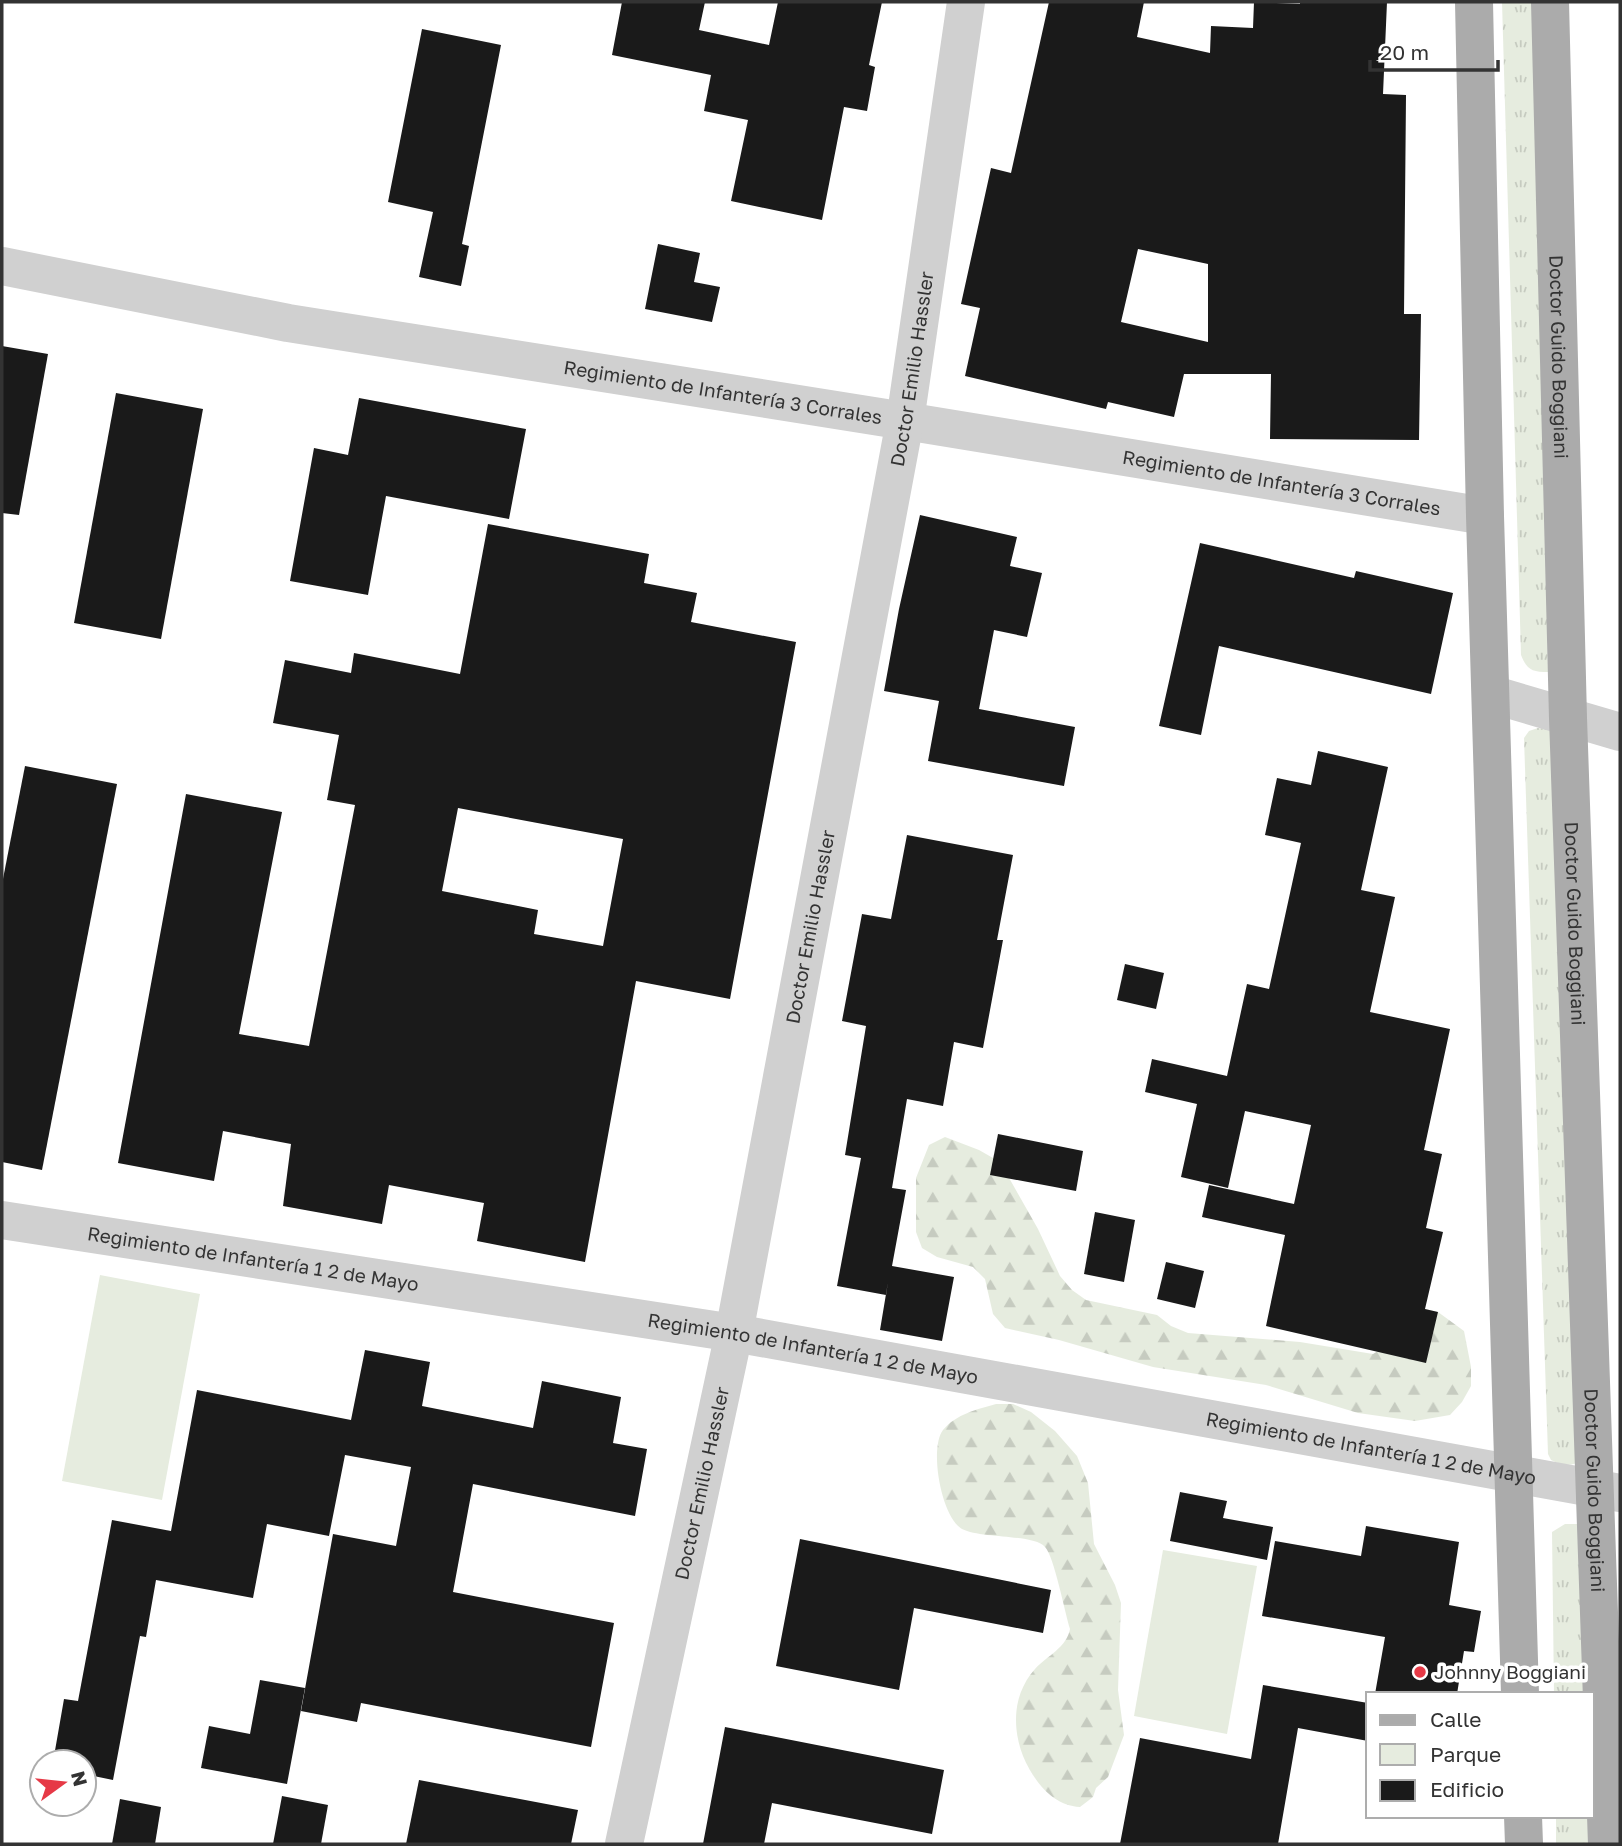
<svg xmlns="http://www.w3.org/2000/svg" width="1622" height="1846" font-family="'Golos Text',sans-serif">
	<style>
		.grass { fill: url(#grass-tufts) }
		.forest { fill: url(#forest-firs) }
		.green { fill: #e6ecdf }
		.building { fill: #1a1a1a; fill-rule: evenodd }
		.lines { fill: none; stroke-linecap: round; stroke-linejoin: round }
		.minor { stroke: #d0d0d0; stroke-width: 38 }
		.major { stroke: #ababab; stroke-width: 38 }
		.poi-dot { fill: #e63946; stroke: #fff; stroke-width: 2.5 }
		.labels { text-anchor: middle; stroke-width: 7; stroke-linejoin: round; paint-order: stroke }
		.street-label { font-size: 19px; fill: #333; stroke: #fff }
		.poi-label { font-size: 19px; fill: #333; stroke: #fff; text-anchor: start }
	</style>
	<defs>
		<pattern id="grass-tufts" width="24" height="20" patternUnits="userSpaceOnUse" patternTransform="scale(1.75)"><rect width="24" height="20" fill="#e6ecdf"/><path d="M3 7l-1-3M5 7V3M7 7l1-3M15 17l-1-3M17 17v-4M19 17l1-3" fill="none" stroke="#c6cbc0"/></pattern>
		<pattern id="forest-firs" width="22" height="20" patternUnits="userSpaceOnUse" patternTransform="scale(1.75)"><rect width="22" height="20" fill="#e6ecdf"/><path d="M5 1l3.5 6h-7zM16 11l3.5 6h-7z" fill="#c6cbc0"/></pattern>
	</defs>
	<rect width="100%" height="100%" fill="#fff"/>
	<!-- grass -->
	<g class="grass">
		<path d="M1502,2H1538L1548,672C1532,672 1527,670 1521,655Z"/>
		<path d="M1538,728L1552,729L1583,1461C1571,1466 1562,1466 1551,1460L1548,1454L1524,738L1529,731Z"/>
		<path d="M1565,1524H1578L1590,1694H1554L1552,1532Z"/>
		<path d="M1556,1816H1592L1593,1844H1556Z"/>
	</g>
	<!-- forest -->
	<g class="forest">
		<path d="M945,1137L979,1150L1000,1162L1038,1229L1060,1276L1072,1290L1086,1300L1157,1315L1171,1326L1188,1333L1300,1342L1373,1354L1388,1345L1425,1309L1438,1312L1464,1331L1471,1367V1386L1462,1402L1450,1415L1415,1421L1358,1413L1266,1385L1153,1367L1059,1340L1005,1328L993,1314L985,1279L973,1267L937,1257L922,1248L916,1232V1178L929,1145Z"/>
		<path d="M996,1404H1013L1031,1412L1055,1431L1077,1456L1088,1483L1094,1544L1115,1585L1121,1603L1118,1690L1124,1735L1108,1777L1096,1788L1093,1797L1080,1807C1059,1806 1044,1792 1033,1775C1012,1743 1008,1699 1035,1669C1047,1656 1067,1647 1070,1629C1065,1613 1054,1556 1045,1547C1034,1534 982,1539 962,1529C941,1517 929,1448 943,1430C956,1414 978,1409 996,1404Z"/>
	</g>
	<!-- green -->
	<g class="green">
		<path d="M100,1275L200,1294L162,1500L62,1481Z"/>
		<path d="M1163,1550L1257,1566L1227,1734L1134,1716Z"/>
	</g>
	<!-- building -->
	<g class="building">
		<path d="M622,2H705L699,30L769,45L778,2H882L869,65L875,67L867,111L844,107L822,220L731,201L748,120L704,111L711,75L612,55Z"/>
		<path d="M1049,2H1144L1137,37L1210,53L1211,26L1253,28L1254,2L1300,4V2H1387L1383,94L1406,95L1404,314H1421L1419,440L1270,439L1271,374H1184L1174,417L1108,402L1106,409L965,376L980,308L961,304L991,168L1011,173ZM1138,249L1208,264V342L1121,322Z"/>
		<path d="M422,29L501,45L462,244L469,246L461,286L419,277L433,212L388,202Z"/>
		<path d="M658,244L700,253L694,282L720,287L712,322L645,309Z"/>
		<path d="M2,346L48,354L19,515L2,513Z"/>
		<path d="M116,393L203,409L161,639L74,623Z"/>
		<path d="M359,398L526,429L509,519L386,496L368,595L290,581L314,448L348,455Z"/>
		<path d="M920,515L1017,537L1010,566L1042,573L1027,637L994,630L979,709L1075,727L1064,786L928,761L939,701L884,691L899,609Z"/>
		<path d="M488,524L649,554L644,583L697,593L691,622L796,642L730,999L636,981L585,1262L477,1241L484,1203L389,1185L382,1224L283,1206L291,1144L223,1131L214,1181L118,1163L186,794L282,812L239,1034L309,1046L355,805L327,800L339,735L273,723L285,660L351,673L354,653L460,674ZM458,808L623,839L603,946L534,934L538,910L442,891Z"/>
		<path d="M1200,543L1354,578L1356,571L1453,593L1431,694L1219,646L1201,735L1159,726Z"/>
		<path d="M1318,751L1388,767L1361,890L1395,897L1370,1012L1450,1029L1424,1150L1442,1154L1426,1228L1443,1232L1425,1309L1438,1312L1426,1363L1266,1326L1285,1235L1202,1217L1209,1185L1294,1204L1311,1125L1245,1111L1228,1188L1181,1177L1197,1104L1145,1092L1152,1059L1227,1076L1247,984L1269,989L1301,843L1265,835L1277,778L1311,785Z"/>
		<path d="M25,766L117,784L42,1170L2,1162V884Z"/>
		<path d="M907,835L1013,855L997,940H1003L983,1048L954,1042L943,1106L907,1099L892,1188L906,1190L892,1266L954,1277L942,1341L880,1330L888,1282L886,1295L837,1286L861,1158L845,1155L866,1026L842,1021L862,914L891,919Z"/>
		<path d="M1125,964L1164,973L1156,1009L1117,1000Z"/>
		<path d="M998,1134L1083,1151L1076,1191L990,1175Z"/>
		<path d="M1095,1212L1135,1220L1124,1282L1084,1274Z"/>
		<path d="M1166,1262L1204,1271L1195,1308L1157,1299Z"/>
		<path d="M365,1350L430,1362L422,1406L533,1428L542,1381L621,1397L613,1443L647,1449L635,1516L473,1484L453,1592L614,1623L591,1747L361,1703L357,1722L301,1711L333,1534L396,1546L411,1467L345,1455L329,1536L267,1524L253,1598L156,1580L146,1637L140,1636L113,1780L84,1774V1762H53L64,1699L78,1701L112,1520L171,1531L197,1390L351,1420Z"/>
		<path d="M1180,1492L1227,1501L1223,1518L1273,1527L1267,1560L1170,1541Z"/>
		<path d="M1366,1526L1459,1542L1449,1605L1481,1611L1474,1652L1464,1651L1457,1694H1375L1385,1637L1262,1616L1275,1541L1361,1556Z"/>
		<path d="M800,1539L1051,1590L1043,1633L914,1608L899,1690L776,1666Z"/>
		<path d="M260,1680L305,1688L287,1784L201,1768L209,1726L250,1734Z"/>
		<path d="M1263,1685L1368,1703V1741L1298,1728L1278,1844H1120L1140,1738L1251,1759Z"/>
		<path d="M725,1727L944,1770L932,1834L772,1803L764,1844H703Z"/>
		<path d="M419,1780L578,1810L571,1844H406Z"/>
		<path d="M282,1796L328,1805L321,1844H273Z"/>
		<path d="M120,1799L161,1807L155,1844H112Z"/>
	</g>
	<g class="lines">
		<!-- minor -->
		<g class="minor">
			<path id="s1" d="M2,266L288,323L905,421L1485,516"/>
			<path d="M1491,694L1620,732"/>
			<path id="s2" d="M2,1220L734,1333L1620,1493"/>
			<path id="s3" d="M624,1844L734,1333L905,421L966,2"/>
		</g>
		<!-- major -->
		<g class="major">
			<path d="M1474,2L1485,516L1520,1694"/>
			<path id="s4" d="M1550,2L1568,718L1607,1844"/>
			<path d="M1523,1816L1524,1844"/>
		</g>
	</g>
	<!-- markers -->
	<circle class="poi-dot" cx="1420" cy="1672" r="7"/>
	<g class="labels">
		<!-- street labels -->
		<g class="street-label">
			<text dy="7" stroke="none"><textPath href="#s4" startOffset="355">Doctor Guido Boggiani</textPath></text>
			<text dy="7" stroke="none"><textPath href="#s3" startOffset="1503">Doctor Emilio Hassler</textPath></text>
			<text dy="7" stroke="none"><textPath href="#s1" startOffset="732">Regimiento de Infantería 3 Corrales</textPath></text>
			<text dy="7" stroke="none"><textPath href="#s1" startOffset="1298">Regimiento de Infantería 3 Corrales</textPath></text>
			<text dy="7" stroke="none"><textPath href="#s4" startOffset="922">Doctor Guido Boggiani</textPath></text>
			<text dy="7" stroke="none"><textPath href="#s3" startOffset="936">Doctor Emilio Hassler</textPath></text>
			<text dy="7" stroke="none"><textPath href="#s2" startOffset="254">Regimiento de Infantería 1 2 de Mayo</textPath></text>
			<text dy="7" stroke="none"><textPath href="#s2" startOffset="821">Regimiento de Infantería 1 2 de Mayo</textPath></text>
			<text dy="7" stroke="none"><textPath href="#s2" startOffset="1388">Regimiento de Infantería 1 2 de Mayo</textPath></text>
			<text dy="7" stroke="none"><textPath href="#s3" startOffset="369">Doctor Emilio Hassler</textPath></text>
			<text dy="7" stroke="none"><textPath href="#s4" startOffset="1489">Doctor Guido Boggiani</textPath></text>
		</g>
		<!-- poi labels -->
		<g class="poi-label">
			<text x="1434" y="1679">Johnny Boggiani</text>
		</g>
	</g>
	<!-- border -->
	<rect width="1622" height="1846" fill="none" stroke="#333333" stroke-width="7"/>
	<!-- legend -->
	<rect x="1366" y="1692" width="228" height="126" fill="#ffffff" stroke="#adadad" stroke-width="2"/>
	<rect x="1380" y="1715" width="35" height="10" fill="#ababab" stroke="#adadad" stroke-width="2"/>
	<text x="1430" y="1727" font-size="21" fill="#333333">Calle</text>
	<rect x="1380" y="1744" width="35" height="21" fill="#e6ecdf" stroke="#adadad" stroke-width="2"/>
	<text x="1430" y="1762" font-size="21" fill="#333333">Parque</text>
	<rect x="1380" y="1780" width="35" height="21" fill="#1a1a1a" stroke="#adadad" stroke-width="2"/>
	<text x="1430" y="1797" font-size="21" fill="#333333">Edificio</text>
	<!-- north arrow -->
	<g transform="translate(63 1783) rotate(75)"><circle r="33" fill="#ffffff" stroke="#adadad" stroke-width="2"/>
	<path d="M0-5L12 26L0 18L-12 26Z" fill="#e63946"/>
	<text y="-10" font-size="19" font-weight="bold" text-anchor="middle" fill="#333333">N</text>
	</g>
	<!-- scale -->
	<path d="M1370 60v10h128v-10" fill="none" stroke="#333333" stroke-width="3.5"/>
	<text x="1380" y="60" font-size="21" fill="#333333" stroke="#ffffff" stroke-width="5" paint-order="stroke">20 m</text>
</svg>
